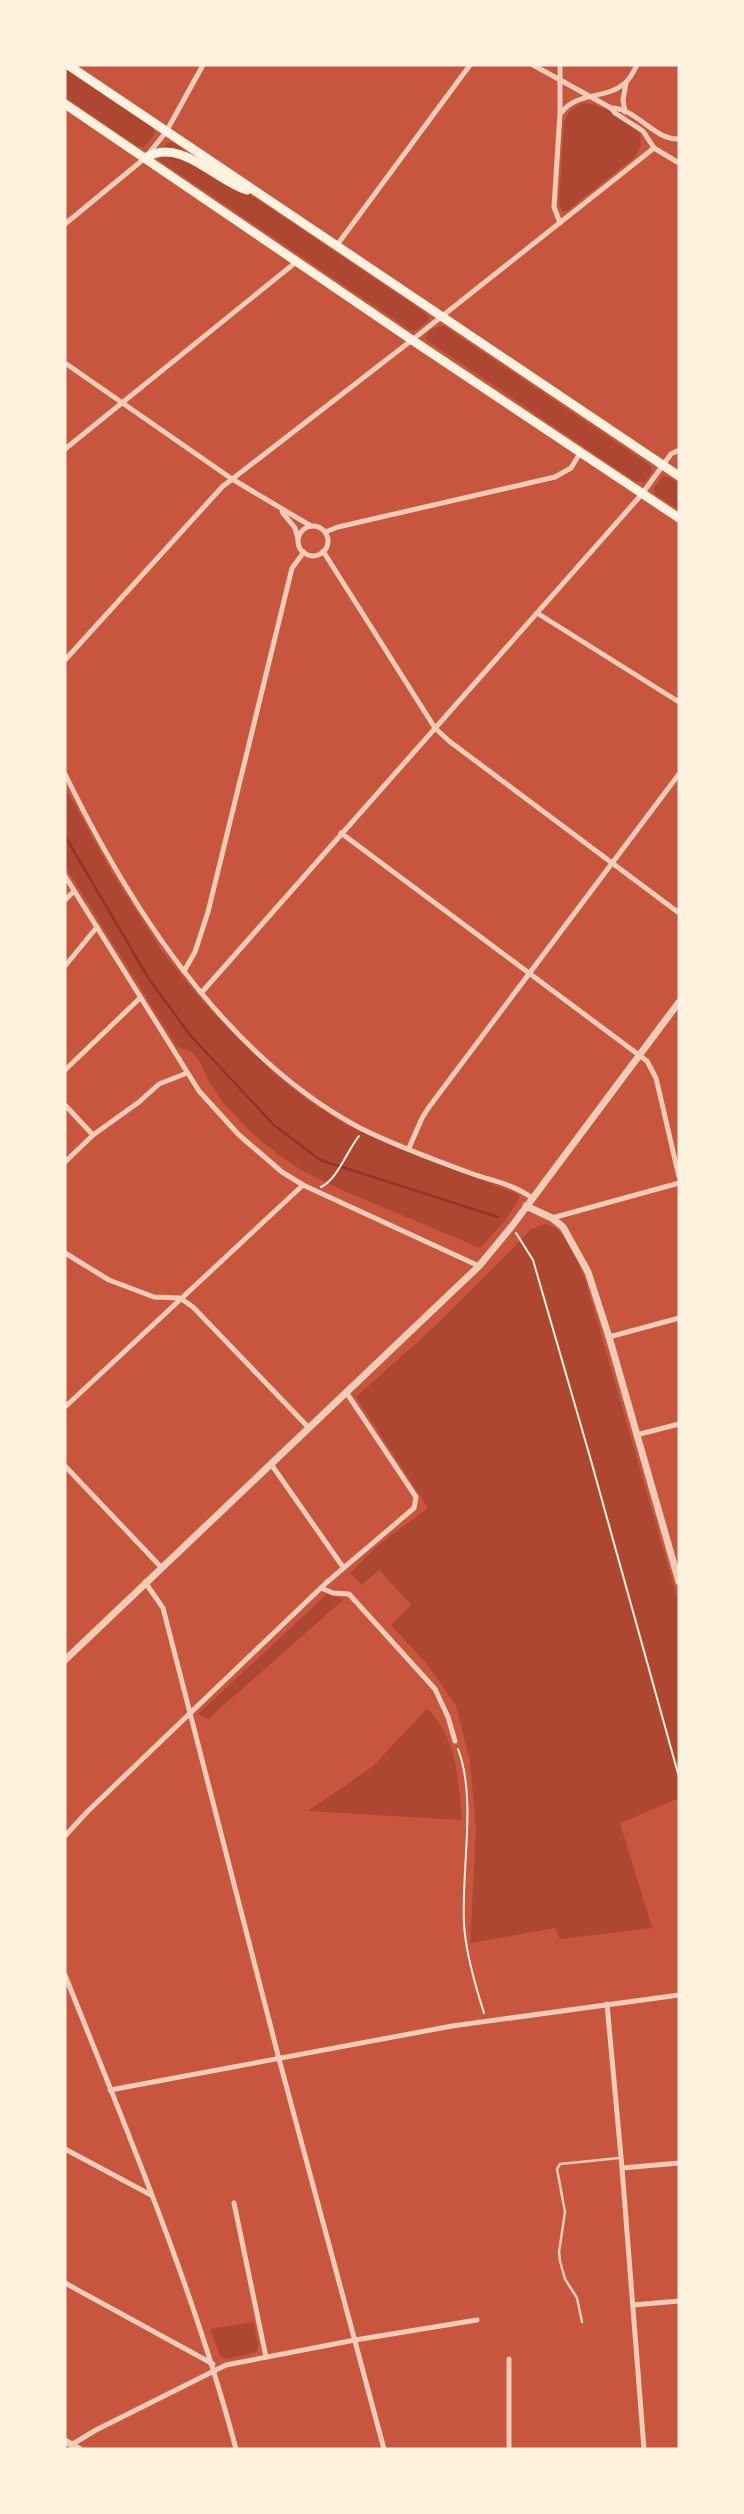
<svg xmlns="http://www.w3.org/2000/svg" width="744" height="2514" font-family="Karla,sans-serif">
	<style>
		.green { fill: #ae4732 }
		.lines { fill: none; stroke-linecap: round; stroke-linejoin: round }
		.stream { stroke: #8f3625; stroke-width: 2.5 }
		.path { stroke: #fff3e0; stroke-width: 2 }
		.service { stroke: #f1ccb7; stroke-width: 2.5 }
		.minor { stroke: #f1ccb7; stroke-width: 5 }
		.tertiary { stroke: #f1ccb7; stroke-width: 7 }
		.primary { stroke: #fff3e0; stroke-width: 9 }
	</style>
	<rect width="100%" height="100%" fill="#c8553d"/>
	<!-- green -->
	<g class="green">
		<path d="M65,69L153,128L155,134L144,147L137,146L65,97Z"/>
		<path d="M582,103C600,103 629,120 640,134L641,146L635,157L568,210L563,212L559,205L564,121L570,111Z"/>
		<path d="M172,142L423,311L429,317L428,321L415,331L410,330L159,160L157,157L167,143Z"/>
		<path d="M444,326L650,465L652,471L645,482H636L425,339C427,331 436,326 444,326Z"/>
		<path d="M663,476L668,477L679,483V510L655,494L654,488Z"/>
		<path d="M65,787L112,873L163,953L204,1003L274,1073L306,1099L346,1125L519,1195V1199L505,1221L480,1248L342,1190L305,1172L280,1156L252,1133L224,1104L209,1082L200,1062L191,1051L177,1047L65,866Z"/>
		<path d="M545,1224C568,1228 580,1266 587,1286L679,1604V1798L620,1823L652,1928L560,1939L555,1928L470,1943L476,1830L470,1761L456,1705L426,1663L391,1625L411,1605L379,1570L362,1585L350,1573L377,1546L428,1508L356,1397L434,1327L529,1232V1230Z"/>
		<path d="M327,1594L344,1599L208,1719L198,1714Z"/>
		<path d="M427,1709C458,1737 458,1781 462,1820L308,1811L372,1767Z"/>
		<path d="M254,2322L258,2346L257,2352L226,2359L220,2356L210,2329Z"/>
	</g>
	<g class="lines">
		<!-- stream -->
		<path class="stream" d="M65,836L149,979L190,1035L274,1125L320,1160L498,1217"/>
		<!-- path -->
		<g class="path">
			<path d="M321,1187C337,1180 347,1151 359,1136"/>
			<path d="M516,1233L533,1260L590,1457L679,1777"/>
			<path d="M458,1749C477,1799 461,1870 464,1923C465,1949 476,1988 484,2013"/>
		</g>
		<!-- service -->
		<path class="service" d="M582,2322L577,2298L565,2279L560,2261L559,2252L565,2212L557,2169L560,2164L619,2158"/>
		<!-- minor -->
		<g class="minor">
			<path d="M533,65L611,108L615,113L643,131L654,148L679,163"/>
			<path d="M560,65V113L554,207L560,223"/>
			<path d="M611,108C637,108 653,140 679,139"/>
			<path d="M625,112L623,100L626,83"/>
			<path d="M561,113C577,91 606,100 625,83C630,79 634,71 637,65"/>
			<path d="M65,224L145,158L166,132L203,65"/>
			<path d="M337,245L470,65"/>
			<path d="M65,363L232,479L311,526"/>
			<path d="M65,449L296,262"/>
			<path d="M282,512L295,528L298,539"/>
			<circle cx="313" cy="541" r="15"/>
			<path d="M325,532L338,527L555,477L571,468L580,453"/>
			<path d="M323,551L435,728L449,741L679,913"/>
			<path d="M537,613L679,702"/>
			<path d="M65,660L222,487L412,340L654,148"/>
			<path d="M65,774C130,908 225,1056 360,1128C394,1145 437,1161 473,1174C493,1181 515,1185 532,1198"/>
			<path d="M341,833L647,1061L656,1078L679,1177"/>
			<path d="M65,876L199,1091L239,1135L282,1172L303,1185L479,1266"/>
			<path d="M65,900L74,891"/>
			<path d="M65,966L97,927"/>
			<path d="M184,971L195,952L208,912L292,568L304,552"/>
			<path d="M202,992L642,494L671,454L679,450"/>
			<path d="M65,1070L140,998"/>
			<path d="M65,1105L93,1135"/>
			<path d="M409,1148L422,1118L429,1107L679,774"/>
			<path d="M65,1162L93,1135L139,1102L159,1084L187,1073"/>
			<path d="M552,1218L679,1183"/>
			<path d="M65,1253L109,1280L154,1297L180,1298L193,1307L309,1428"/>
			<path d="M609,1337L679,1318"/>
			<path d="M65,1407L303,1185"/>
			<path d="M636,1435L679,1424"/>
			<path d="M271,1464L343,1567"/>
			<path d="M65,1466L161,1567"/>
			<path d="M145,1582L163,1608L279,2059L384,2449"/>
			<path d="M321,1588L333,1593L349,1594L435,1689L448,1717L455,1741"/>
			<path d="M65,1836L87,1812L326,1583L414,1508L416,1497L346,1392"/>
			<path d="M65,1975C127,2131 193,2287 236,2449"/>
			<path d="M607,2004L622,2168L644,2449"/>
			<path d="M110,2090L452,2026L679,1995"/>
			<path d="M65,2149L151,2195"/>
			<path d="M622,2168L679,2163"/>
			<path d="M234,2203L266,2357"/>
			<path d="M65,2283L213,2364"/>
			<path d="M633,2305L679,2301"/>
			<path d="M71,2445L96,2430L226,2365L355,2340L477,2320"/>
			<path d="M509,2449V2359"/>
		</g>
		<!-- tertiary -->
		<g class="tertiary">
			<path d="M526,1206L552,1218L563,1227L588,1272L609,1337L679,1582"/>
			<path d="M65,1660L479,1266L512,1226L679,1002"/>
			<path d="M65,2441L79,2449"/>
		</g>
		<!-- primary -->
		<g class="primary">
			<path d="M68,65L679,476"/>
			<path d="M65,104L412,340L679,518"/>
			<path d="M145,158C181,136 215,181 247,190"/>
		</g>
	</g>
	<!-- border -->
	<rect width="744" height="2514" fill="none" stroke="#fff3e0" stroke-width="133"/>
</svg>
